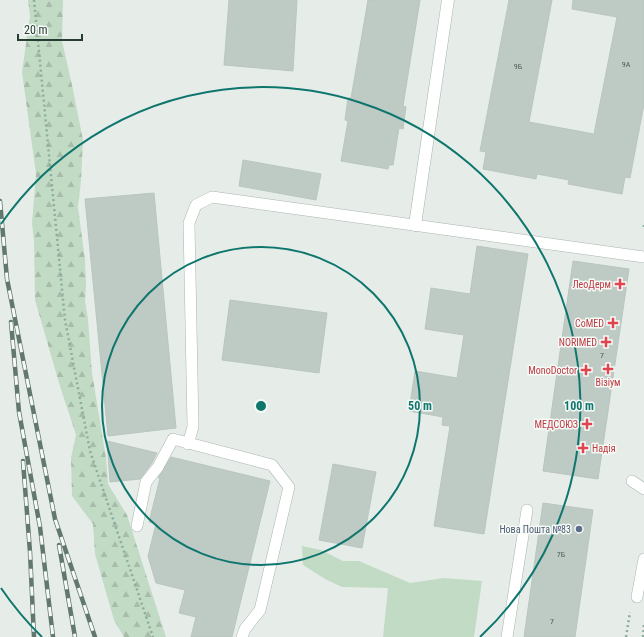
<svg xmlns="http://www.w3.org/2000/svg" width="644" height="637" font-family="'Roboto Condensed',sans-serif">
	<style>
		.forest { fill: url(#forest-firs) }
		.park { fill: #c2dbc5 }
		.building { fill: #becac4; stroke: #b9c6bf }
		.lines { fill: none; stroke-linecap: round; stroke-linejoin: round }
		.service-casing { stroke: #a9b5af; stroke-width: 12 }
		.minor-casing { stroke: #a9b5af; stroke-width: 13 }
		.path { stroke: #8aad9d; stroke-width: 2.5; stroke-dasharray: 2 3; stroke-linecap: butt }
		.service { stroke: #fff; stroke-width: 11 }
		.minor { stroke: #fff; stroke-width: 12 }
		.rail-casing { stroke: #62786f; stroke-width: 4.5 }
		.rail { stroke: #f6faf7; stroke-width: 3; stroke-dasharray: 9; stroke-linecap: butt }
		.ring { fill: none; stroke: #0f766e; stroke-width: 2 }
		.health-dot { fill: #e0444e; stroke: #f6faf7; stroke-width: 1.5 }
		.service-dot { fill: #5c6f8a; stroke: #f6faf7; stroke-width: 1.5 }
		.labels { text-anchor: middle; stroke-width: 3; stroke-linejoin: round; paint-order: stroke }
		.number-label { font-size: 8px; fill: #4d6058 }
		.health-label { font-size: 10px; fill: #be3a42; stroke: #f6faf7; text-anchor: end }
		.service-label { font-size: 10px; fill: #4e5e75; stroke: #f6faf7; text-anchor: end }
		.centre { fill: #0f766e; stroke: #f6faf7; stroke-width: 2 }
		.ring-label { font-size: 12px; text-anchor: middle; font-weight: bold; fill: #0f766e; stroke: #f6faf7; stroke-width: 3; stroke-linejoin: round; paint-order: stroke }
	</style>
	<defs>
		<pattern id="forest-firs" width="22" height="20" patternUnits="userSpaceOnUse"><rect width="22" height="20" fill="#c2dbc5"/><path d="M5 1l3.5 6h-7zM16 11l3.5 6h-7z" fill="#a7bdaa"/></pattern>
	</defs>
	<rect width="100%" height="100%" fill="#e6ede9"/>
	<!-- forest -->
	<path class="forest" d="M28,0H63L62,41L72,85L83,140L81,181L78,207L85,260L86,285L85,301L88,319L92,373L106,458L108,484L127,515L166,637H124L114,620L95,554L93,524L72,496L71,458L76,435L59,383L35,300L34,241L32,223L36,174L22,72L30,16Z"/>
	<!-- park -->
	<path class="park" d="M302,546L321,550L343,561H359L410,583L444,578L482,581L474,637H383L388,588L342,587L325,579L303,565Z"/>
	<!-- building -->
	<g class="building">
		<path d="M229,0H297L293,71L224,65Z"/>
		<path d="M368,0H420L403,106L406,107L403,129L399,128L393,165H389L388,169L341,161L348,121L345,120L348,98H351Z"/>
		<path d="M509,0H552L529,122L594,134L617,17L572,9L573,0H644V104L630,178L625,177L622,194L568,184L569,180L537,174L536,179L483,169L486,152L480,151Z"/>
		<path d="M243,160L321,174L316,200L239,186Z"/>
		<path d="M154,193L176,428L108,436L85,199Z"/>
		<path d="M477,246L528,254L484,534L434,526L450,426L442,425L443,417L409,411L415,371L457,378L464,335L425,329L431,288L470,294Z"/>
		<path d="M573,261L629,269L598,479L543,471Z"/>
		<path d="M230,300L327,313L319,373L222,360Z"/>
		<path d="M107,441L157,453L152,463L140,479L110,482Z"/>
		<path d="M171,457L270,481L232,637H191L196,617L179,613L185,590L156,583L148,556L156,524L149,522L160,478H158Z"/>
		<path d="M333,464L376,472L362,548L319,540Z"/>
		<path d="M543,503L593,510L575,637H524Z"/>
	</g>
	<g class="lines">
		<defs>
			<g id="service">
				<path d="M188,444L193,427L189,223L196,205L212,197L644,257"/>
				<path d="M632,481L644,489"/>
				<path d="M137,526L146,482L158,467L173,439L272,465L289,487L260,610L245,629L242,637"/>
				<path d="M637,597L644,559"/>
				<path d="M507,637L527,510"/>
			</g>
			<path id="minor" d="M415,225L448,0"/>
		</defs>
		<!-- service casing -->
		<use href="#service" class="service-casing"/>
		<!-- minor casing -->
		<use href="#minor" class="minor-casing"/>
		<!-- path -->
		<g class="path">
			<path d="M34,0L65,320L90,451L153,637"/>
			<path d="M644,227V224"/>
			<path d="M626,637L630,612"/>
			<path d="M643,637L644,624"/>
		</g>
		<!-- service -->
		<use href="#service" class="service"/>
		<!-- minor -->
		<use href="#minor" class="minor"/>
		<defs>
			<g id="rail">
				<path d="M0,201L7,279L55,519L95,637"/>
				<path d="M11,322L19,412L40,527L53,637"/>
				<path d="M23,461L30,552L34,637"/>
				<path d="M59,545L75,637"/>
			</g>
		</defs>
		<!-- rail casing -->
		<use href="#rail" class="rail-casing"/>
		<!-- rail -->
		<use href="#rail" class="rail"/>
	</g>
	<!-- distance rings -->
	<g class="ring">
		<circle cx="261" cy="406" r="159"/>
		<path d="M42 637A318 318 0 0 1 1 588M1 224A318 318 0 1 1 480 637"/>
	</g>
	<!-- markers -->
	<g class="health-dot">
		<path d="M618 278h4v4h4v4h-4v4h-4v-4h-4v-4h4z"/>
		<path d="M611 317h4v4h4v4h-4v4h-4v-4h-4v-4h4z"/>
		<path d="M604 336h4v4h4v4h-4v4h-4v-4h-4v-4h4z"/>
		<path d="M606 363h4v4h4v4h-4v4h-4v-4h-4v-4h4z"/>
		<path d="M584 364h4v4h4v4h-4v4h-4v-4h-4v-4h4z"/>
		<path d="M585 418h4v4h4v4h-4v4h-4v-4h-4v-4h4z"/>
		<path d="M581 442h4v4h4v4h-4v4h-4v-4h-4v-4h4z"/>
	</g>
	<circle class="service-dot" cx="579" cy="529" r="4"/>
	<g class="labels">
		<!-- number labels -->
		<g class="number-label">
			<text x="626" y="67">9А</text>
			<text x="518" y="69">9Б</text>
			<text x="602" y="358">7</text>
			<text x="561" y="557">7Б</text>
			<text x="552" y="624">7</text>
		</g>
		<!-- health labels -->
		<g class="health-label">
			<text x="611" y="288">ЛеоДерм</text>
			<text x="604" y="327">CoMED</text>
			<text x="597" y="346">NORIMED</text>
			<text x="577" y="374">MonoDoctor</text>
			<text x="608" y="386" text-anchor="middle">Візіум</text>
			<text x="578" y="428">МЕДСОЮЗ</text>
			<text x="592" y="452" text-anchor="start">Надія</text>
		</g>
		<!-- service labels -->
		<g class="service-label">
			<text x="571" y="533">Нова Пошта №83</text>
		</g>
	</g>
	<circle cx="261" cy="406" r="6" class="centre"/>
	<g class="ring-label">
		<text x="420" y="410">50 m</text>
		<text x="579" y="410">100 m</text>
	</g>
	<!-- scale -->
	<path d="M18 34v6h64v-6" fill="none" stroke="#273d34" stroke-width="2"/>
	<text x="24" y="34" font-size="12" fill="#273d34" stroke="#f6faf7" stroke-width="3" paint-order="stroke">20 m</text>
</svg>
